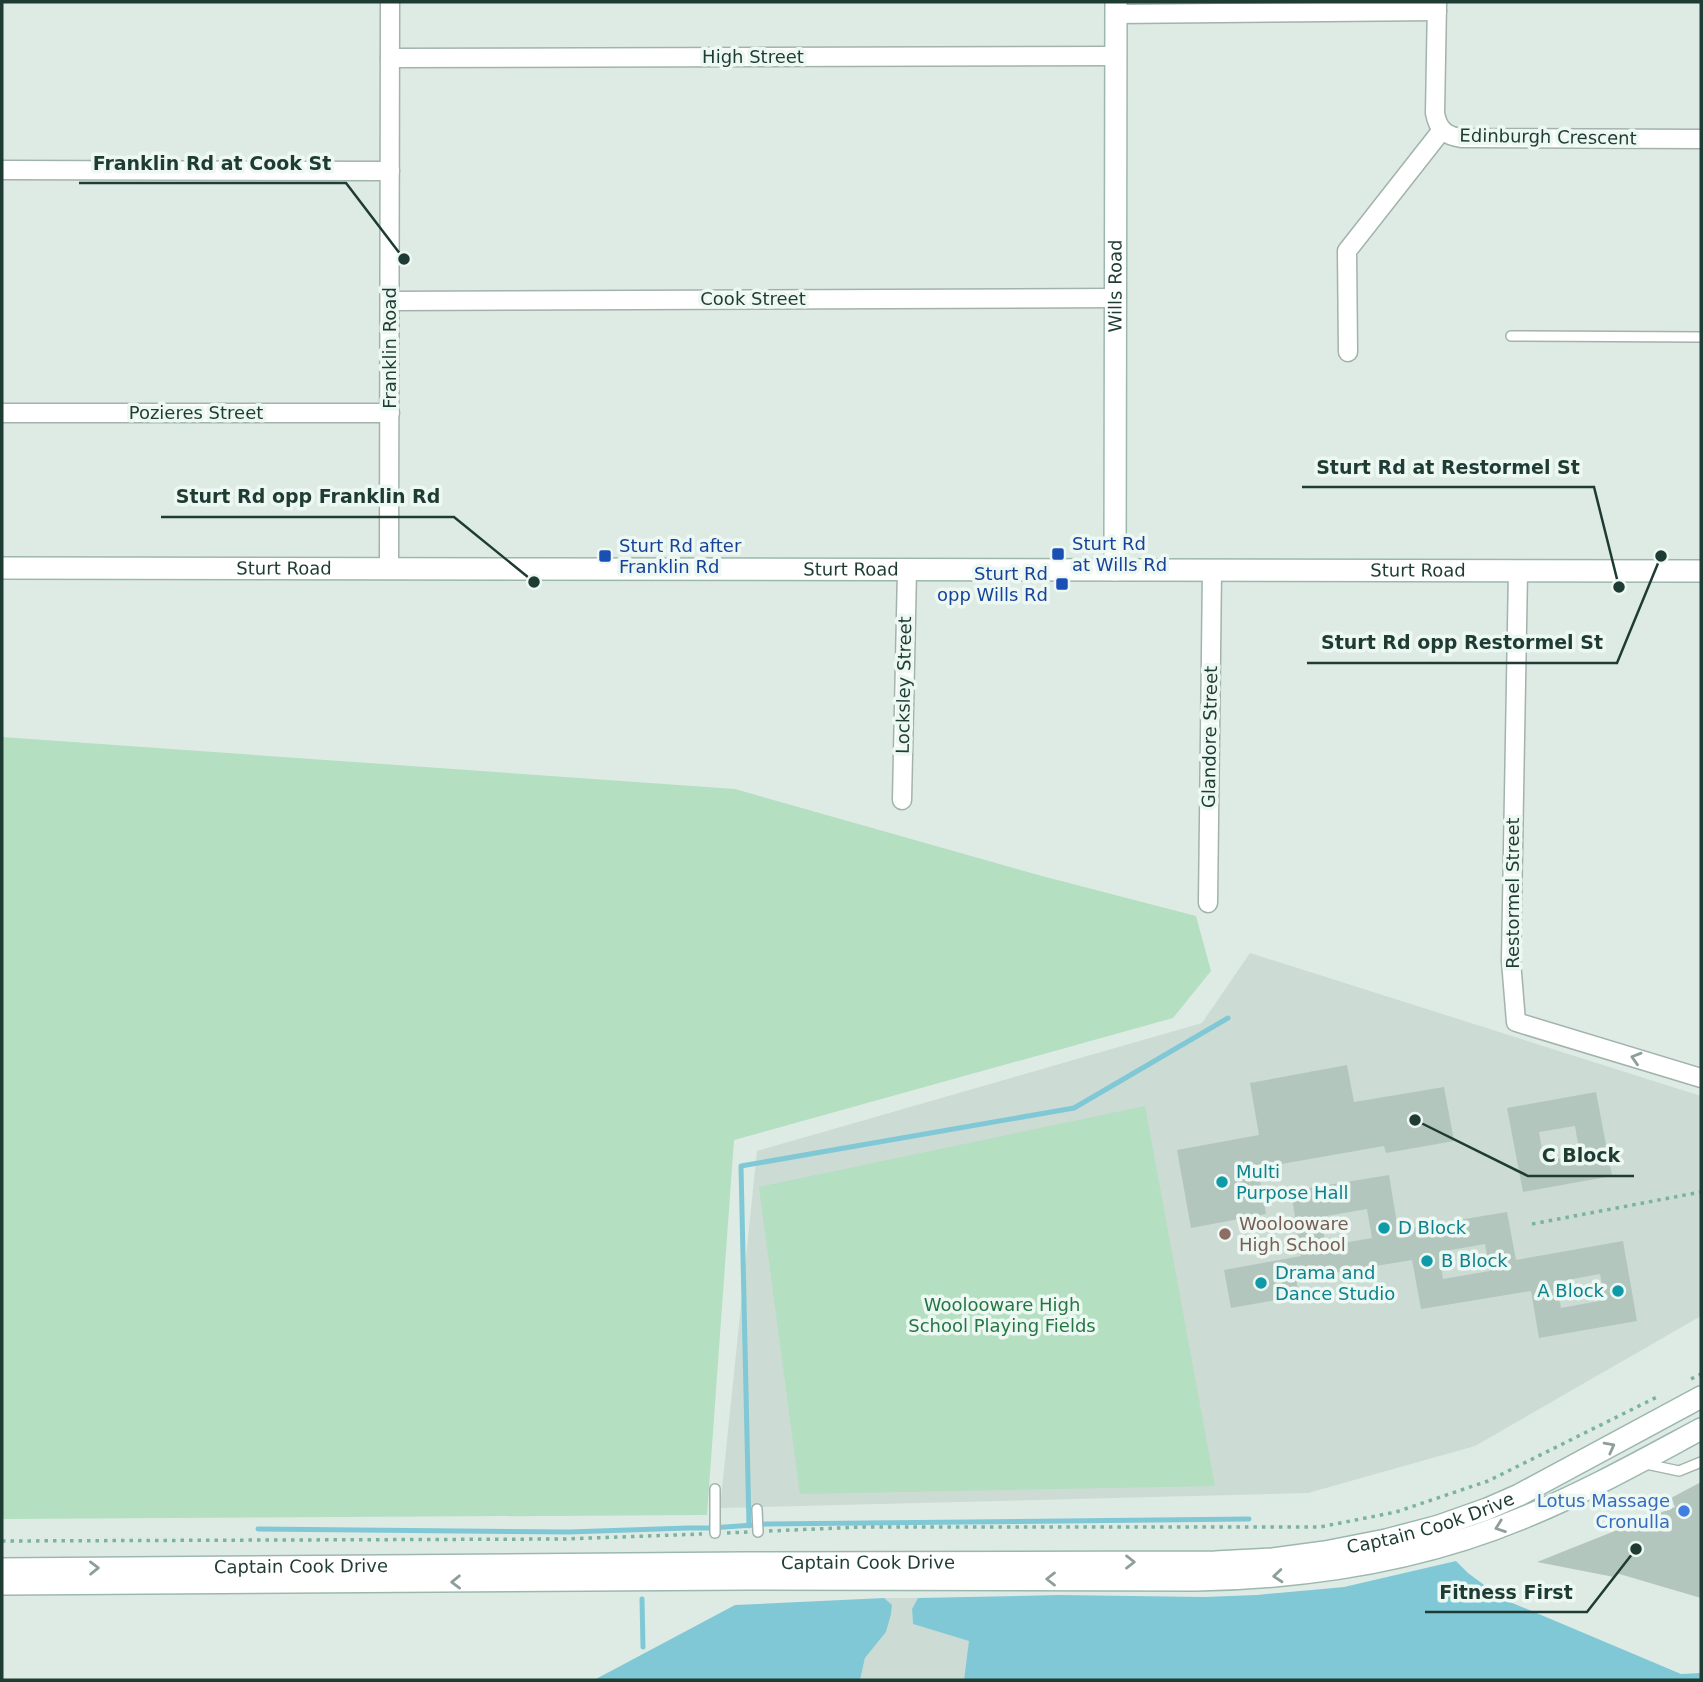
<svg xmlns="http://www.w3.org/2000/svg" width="1703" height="1682" font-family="'DejaVu Sans',sans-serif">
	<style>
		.built { fill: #ccdbd4 }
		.green { fill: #b4dfc0 }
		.water { fill: #80c8d6 }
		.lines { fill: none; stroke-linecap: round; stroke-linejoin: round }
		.stream { stroke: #80c8d6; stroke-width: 5 }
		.building { fill: #b3c6be; fill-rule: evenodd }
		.lane-casing { stroke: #a1b3ac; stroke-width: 12 }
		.street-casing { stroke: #a1b3ac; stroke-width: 21 }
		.secondary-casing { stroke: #9cb8ae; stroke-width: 24 }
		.path { stroke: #7bb2a1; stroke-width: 3.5; stroke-dasharray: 3.5 5; stroke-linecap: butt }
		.lane { stroke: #fff; stroke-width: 9 }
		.street { stroke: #fff; stroke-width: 18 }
		.secondary { stroke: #fff; stroke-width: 21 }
		.oneway { stroke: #8e9e9a }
		.transit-dot { fill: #1a4fb4; stroke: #eef8f3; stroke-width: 2.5 }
		.culture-dot { fill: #0f9aa8; stroke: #eef8f3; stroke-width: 2.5 }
		.education-dot { fill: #8d6e63; stroke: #eef8f3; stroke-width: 2.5 }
		.shop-dot { fill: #3f7fe0; stroke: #eef8f3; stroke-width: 2.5 }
		.labels { text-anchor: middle; stroke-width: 7; stroke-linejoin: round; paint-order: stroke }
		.street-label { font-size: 18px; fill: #1e3c34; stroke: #eef8f3 }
		.transit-label { font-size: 18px; fill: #164399; stroke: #eef8f3; text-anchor: start }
		.culture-label { font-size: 18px; fill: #0d838f; stroke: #eef8f3; text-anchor: start }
		.education-label { font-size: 18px; fill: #785e54; stroke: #eef8f3; text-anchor: start }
		.park-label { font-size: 18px; fill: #257645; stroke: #eef8f3 }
		.shop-label { font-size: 18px; fill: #366cbe; stroke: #eef8f3; text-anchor: end }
		.leader { fill: none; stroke: #1e3c34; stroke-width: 2.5 }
		.callout-dot { fill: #1e3c34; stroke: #eef8f3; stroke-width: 2.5 }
		.callout-label { font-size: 19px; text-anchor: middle; font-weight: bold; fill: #1e3c34; stroke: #eef8f3; stroke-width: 7; stroke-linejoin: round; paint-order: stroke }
	</style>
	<rect width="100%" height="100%" fill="#deebe5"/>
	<!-- built -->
	<g class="built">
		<path d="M1250,953L1701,1096V1316L1475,1446L1308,1493L720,1508L757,1151L1202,1023Z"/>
		<path d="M884,1598H918L912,1609L913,1624L970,1641L964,1680H860L865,1658L886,1632L892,1605Z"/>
	</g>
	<!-- green -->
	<g class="green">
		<path d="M2,737L735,789L1042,876L1196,916L1211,971L1173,1018L734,1140L707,1515L2,1519Z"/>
		<path d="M1145,1106L1215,1486L800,1494L759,1187Z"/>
	</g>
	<!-- water -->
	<g class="water">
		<path d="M1456,1561L1468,1573L1503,1599L1681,1674L1701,1673V1680H964L969,1641L913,1624L912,1609L918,1598L1060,1595L1204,1597L1257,1595L1344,1587Z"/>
		<path d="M884,1598L892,1605L891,1614L886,1632L865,1658L860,1680H594L735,1605Z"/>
	</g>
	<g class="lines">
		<!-- stream -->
		<g class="stream">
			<path d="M749,1526L741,1166L1074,1108L1228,1018"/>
			<path d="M258,1529L569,1532L688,1528H711L767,1524L1249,1519"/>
			<path d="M642,1599L643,1647"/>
		</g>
	</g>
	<!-- building -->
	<g class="building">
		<path d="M1347,1065L1354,1102L1444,1087L1454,1141L1386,1153L1384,1146L1258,1168L1266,1214L1191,1228L1177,1150L1259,1135L1250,1083Z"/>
		<path d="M1596,1092L1612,1176L1523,1192L1507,1108ZM1575,1126L1580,1155L1544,1161L1539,1132Z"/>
		<path d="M1389,1175L1398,1230L1507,1212L1516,1260L1623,1241L1637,1321L1539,1338L1531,1291L1421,1309L1412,1260L1296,1279L1299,1296L1231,1308L1224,1270L1301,1256L1291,1191ZM1367,1209L1372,1238L1326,1246L1321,1217ZM1485,1244L1490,1271L1443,1279L1439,1252ZM1600,1274L1605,1300L1561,1308L1556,1282Z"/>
		<path d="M1701,1482V1598L1616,1573L1614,1577L1537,1562L1675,1507L1671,1498Z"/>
	</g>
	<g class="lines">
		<defs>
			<g id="lane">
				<path d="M1511,336L1701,337"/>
				<path d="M1646,1464L1679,1471L1701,1462"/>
				<path d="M757,1509L758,1532"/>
				<path d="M715,1533V1489"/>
			</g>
			<g id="street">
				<path d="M1437,2L1435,113C1438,130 1446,136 1462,138L1701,139"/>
				<path d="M1116,14L1437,11"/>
				<path d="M390,58L1116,56"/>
				<path d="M2,170L390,171"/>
				<path d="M390,301L1116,298"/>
				<path d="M1348,352L1347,251L1442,130"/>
				<path d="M2,413H390"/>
				<path d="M389,569L390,2"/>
				<path d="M1518,571L1511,961L1516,1022L1701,1078"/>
				<path d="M902,800L907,570"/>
				<path d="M1208,903L1212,570"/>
			</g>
			<g id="secondary">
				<path id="s1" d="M2,568L1701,571"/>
				<path id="s2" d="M1115,570L1116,2"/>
				<path id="s3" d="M2,1569L744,1563L1215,1562L1273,1559L1325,1552L1386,1540L1439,1526L1487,1509L1519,1495L1701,1397"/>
				<path d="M2,1584L745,1579L1196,1580C1309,1578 1421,1561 1525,1517C1586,1492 1643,1460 1701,1429"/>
			</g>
		</defs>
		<!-- lane casing -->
		<use href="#lane" class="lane-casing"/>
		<!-- street casing -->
		<use href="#street" class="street-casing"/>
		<!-- secondary casing -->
		<use href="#secondary" class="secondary-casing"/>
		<!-- path -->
		<g class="path">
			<path d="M1532,1224L1701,1192"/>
			<path d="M1691,1379L1701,1374"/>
			<path d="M769,1531L861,1527H1320L1396,1512L1488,1481L1659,1396"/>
			<path d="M727,1533L748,1532"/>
			<path d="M2,1541L564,1539L702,1534"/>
		</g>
		<!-- lane -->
		<use href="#lane" class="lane"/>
		<!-- street -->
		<use href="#street" class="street"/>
		<!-- secondary -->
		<use href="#secondary" class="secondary"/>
	</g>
	<!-- one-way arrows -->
	<defs><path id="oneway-chevron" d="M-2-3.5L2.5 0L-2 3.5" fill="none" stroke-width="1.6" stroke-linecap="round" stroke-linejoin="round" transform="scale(1.75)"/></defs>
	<g class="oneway">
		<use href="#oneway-chevron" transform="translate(1636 1058) rotate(-163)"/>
		<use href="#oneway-chevron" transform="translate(1610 1447) rotate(-28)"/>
		<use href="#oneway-chevron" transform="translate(1500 1527) rotate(160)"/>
		<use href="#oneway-chevron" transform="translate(1130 1562)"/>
		<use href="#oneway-chevron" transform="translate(94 1568) rotate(-1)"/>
		<use href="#oneway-chevron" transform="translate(1278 1576) rotate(175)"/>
		<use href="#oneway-chevron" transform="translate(1051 1579) rotate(-180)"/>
		<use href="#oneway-chevron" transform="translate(456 1582) rotate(179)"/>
	</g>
	<!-- markers -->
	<g class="transit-dot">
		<rect x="1051" y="547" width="14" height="14" rx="3.5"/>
		<rect x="598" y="549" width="14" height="14" rx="3.5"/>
		<rect x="1055" y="577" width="14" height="14" rx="3.5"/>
	</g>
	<g class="culture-dot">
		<circle cx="1222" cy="1182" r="7"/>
		<circle cx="1384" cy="1228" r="7"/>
		<circle cx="1427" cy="1261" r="7"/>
		<circle cx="1261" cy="1283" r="7"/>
		<circle cx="1618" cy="1291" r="7"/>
	</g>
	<circle class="education-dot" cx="1225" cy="1234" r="7"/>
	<circle class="shop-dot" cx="1684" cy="1511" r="7"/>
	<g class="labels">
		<!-- street labels -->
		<g class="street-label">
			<text x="753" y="63">High Street</text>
			<text transform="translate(1548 137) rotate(1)" y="6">Edinburgh Crescent</text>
			<text dy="6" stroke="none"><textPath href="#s2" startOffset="284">Wills Road</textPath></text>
			<text x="753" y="305">Cook Street</text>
			<text transform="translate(390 348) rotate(-90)" y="6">Franklin Road</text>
			<text x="196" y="419">Pozieres Street</text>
			<text dy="6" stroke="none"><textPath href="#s1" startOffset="282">Sturt Road</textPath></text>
			<text dy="6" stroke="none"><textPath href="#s1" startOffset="849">Sturt Road</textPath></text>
			<text dy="6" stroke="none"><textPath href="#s1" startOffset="1416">Sturt Road</textPath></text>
			<text transform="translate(904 685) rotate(-89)" y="6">Locksley Street</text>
			<text transform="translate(1210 737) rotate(-89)" y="6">Glandore Street</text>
			<text transform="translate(1513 893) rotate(-90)" y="6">Restormel Street</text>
			<text dy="6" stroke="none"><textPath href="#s3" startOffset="1433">Captain Cook Drive</textPath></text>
			<text dy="6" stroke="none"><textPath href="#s3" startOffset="866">Captain Cook Drive</textPath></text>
			<text dy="6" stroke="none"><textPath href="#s3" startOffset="299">Captain Cook Drive</textPath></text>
		</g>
		<!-- transit labels -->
		<g class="transit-label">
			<text x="1072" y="550">Sturt Rd<tspan x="1072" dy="21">at Wills Rd</tspan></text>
			<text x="619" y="552">Sturt Rd after<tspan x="619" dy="21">Franklin Rd</tspan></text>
			<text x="1048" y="580" text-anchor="end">Sturt Rd<tspan x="1048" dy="21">opp Wills Rd</tspan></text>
		</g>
		<!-- culture labels -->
		<g class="culture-label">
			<text x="1236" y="1178">Multi<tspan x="1236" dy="21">Purpose Hall</tspan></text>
			<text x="1398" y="1234">D Block</text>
			<text x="1441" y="1267">B Block</text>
			<text x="1275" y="1279">Drama and<tspan x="1275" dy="21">Dance Studio</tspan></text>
			<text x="1604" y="1297" text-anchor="end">A Block</text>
		</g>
		<!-- education labels -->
		<g class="education-label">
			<text x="1239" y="1230">Woolooware<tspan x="1239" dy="21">High School</tspan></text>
		</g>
		<!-- park labels -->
		<g class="park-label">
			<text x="1002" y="1311">Woolooware High<tspan x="1002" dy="21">School Playing Fields</tspan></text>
		</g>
		<!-- shop labels -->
		<g class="shop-label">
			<text x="1670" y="1507">Lotus Massage<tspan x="1670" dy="21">Cronulla</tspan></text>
		</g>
	</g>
	<!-- callouts -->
	<path class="leader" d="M404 259L346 183H79M1619 587L1594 487H1302M534 582L454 517H161M1661 556L1617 663H1307M1415 1120L1528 1176H1634M1636 1549L1587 1612H1425"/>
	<g class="callout-dot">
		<circle cx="404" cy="259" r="7"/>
		<circle cx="1619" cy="587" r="7"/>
		<circle cx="534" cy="582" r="7"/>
		<circle cx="1661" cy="556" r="7"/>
		<circle cx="1415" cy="1120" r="7"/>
		<circle cx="1636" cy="1549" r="7"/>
	</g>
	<g class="callout-label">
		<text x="212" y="170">Franklin Rd at Cook St</text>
		<text x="1448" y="474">Sturt Rd at Restormel St</text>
		<text x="308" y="503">Sturt Rd opp Franklin Rd</text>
		<text x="1462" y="649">Sturt Rd opp Restormel St</text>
		<text x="1581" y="1162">C Block</text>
		<text x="1506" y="1599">Fitness First</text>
	</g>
	<!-- border -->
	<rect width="1703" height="1682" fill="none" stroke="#1e3c34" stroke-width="7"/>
</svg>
